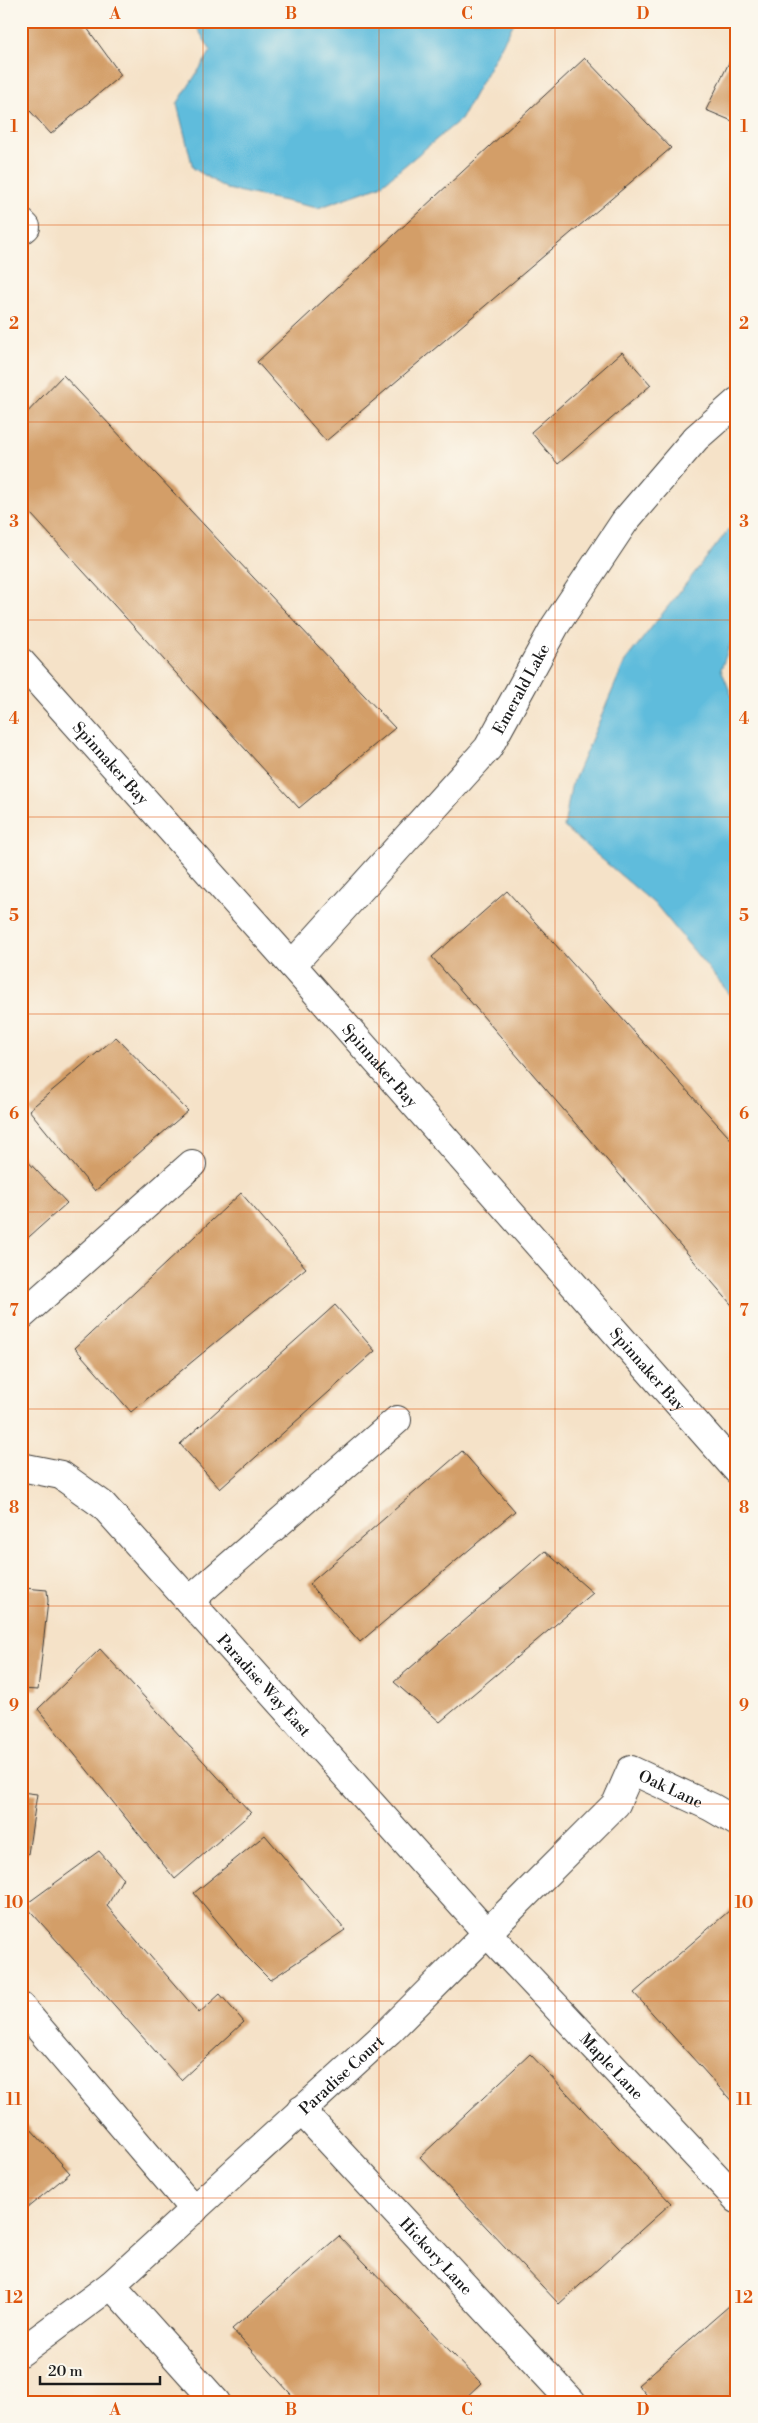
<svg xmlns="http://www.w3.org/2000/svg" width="758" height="2423" font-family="'Libre Bodoni',serif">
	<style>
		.water { fill: #5ebcdc; stroke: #3d6c7c }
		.building { fill: #d39e68 }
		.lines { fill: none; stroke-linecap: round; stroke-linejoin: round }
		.minor-casing { stroke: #3d3a36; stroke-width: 30 }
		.minor { stroke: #fff; stroke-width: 28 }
		.grid { fill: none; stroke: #de560d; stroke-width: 1; stroke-opacity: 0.55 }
		.labels { text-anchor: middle; stroke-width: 4; stroke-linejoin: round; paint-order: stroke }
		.street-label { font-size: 16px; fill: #1c1c1c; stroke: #fbf7ec }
		.neatline { fill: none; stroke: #de560d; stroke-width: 2 }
		.grid-label { font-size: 16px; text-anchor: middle; font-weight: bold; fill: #de560d }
	</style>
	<rect width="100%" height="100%" fill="#fbf7ec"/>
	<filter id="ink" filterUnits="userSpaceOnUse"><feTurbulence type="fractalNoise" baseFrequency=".02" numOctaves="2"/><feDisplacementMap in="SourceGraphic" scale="10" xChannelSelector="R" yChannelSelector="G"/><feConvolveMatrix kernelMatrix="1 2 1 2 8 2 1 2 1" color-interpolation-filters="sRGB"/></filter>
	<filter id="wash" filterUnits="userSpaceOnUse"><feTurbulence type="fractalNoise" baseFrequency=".0096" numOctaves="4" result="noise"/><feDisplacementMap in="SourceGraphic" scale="20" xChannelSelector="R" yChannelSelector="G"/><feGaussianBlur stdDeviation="1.12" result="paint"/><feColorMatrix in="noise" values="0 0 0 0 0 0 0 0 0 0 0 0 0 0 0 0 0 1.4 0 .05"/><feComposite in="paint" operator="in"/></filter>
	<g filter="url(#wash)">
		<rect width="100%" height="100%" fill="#f5e2c8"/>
		<!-- water -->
		<g class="water">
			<path d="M193,21H515L461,119L380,186L318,208L227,189L193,168L177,104L211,51Z"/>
			<path d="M737,519V626L721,669L737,709V1003L657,906L564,827L571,787L625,661Z"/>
		</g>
		<g id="blocks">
			<!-- building -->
			<g class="building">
				<path d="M21,21H82L121,75L51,134L21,101Z"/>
				<path d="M737,46V123L706,110Z"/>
				<path d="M585,58L671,148L326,441L257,362Z"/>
				<path d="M622,352L651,385L558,464L531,432Z"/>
				<path d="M63,375L395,728L299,808L21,503V419Z"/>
				<path d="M507,891L737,1146V1311L432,957Z"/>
				<path d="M116,1037L188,1111L95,1191L29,1110Z"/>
				<path d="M21,1154L67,1203L21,1244Z"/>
				<path d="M241,1193L306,1268L131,1412L75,1348Z"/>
				<path d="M335,1305L375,1351L220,1489L180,1444Z"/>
				<path d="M462,1451L515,1511L360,1642L309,1584Z"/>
				<path d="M545,1551L593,1593L440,1722L394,1682Z"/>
				<path d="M24,1588L47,1590L48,1601L38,1690L21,1689V1597Z"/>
				<path d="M100,1649L251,1813L175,1879L38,1709Z"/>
				<path d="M21,1792L37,1794L28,1854L21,1853Z"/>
				<path d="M265,1835L345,1930L270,1980L247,1957L194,1893Z"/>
				<path d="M99,1851L123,1878L107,1906L199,2013L220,1994L244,2022L181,2080L25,1905Z"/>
				<path d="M737,1904V2107L634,1993Z"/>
				<path d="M530,2054L671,2203L559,2304L420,2157Z"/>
				<path d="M21,2118L70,2173L21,2213Z"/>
				<path d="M339,2236L481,2383L461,2402H298L232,2329Z"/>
				<path d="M737,2299V2402H653L638,2385Z"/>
			</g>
		</g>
	</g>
	<g filter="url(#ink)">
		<use href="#blocks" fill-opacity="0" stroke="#3d3a36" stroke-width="1"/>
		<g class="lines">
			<defs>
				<g id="minor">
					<path d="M21,222L26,227L21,231"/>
					<path id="s1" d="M21,662L292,965L737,1470"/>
					<path id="s2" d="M292,965L488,748L555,626L625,521L696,438L737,402"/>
					<path d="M21,1316L192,1164"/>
					<path id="s3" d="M21,1467L61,1475L103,1505L488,1934L737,2199"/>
					<path d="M189,1601L397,1420"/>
					<path d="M21,2007L194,2210"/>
					<path id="s4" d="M301,2110L572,2402"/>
					<path d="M111,2285L216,2402"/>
					<path id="s5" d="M21,2352L111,2285L389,2031L616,1804L631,1770L711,1807L737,1822"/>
				</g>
			</defs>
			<!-- minor casing -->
			<use href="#minor" class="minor-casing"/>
			<!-- minor -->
			<use href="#minor" class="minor"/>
		</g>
	</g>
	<!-- grid -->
	<path class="grid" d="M203,21V2402M379,21V2402M555,21V2402M21,225H737M21,422H737M21,620H737M21,817H737M21,1014H737M21,1212H737M21,1409H737M21,1606H737M21,1804H737M21,2001H737M21,2198H737"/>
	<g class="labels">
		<!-- street labels -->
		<g class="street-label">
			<text dy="6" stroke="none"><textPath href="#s2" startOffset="360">Emerald Lake</textPath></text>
			<text dy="6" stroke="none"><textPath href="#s1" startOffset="135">Spinnaker Bay</textPath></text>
			<text dy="6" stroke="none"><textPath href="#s1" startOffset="540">Spinnaker Bay</textPath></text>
			<text dy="6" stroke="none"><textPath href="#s1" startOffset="945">Spinnaker Bay</textPath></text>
			<text dy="6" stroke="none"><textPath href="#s3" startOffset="334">Paradise Way East</textPath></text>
			<text dy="6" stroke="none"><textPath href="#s5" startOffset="891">Oak Lane</textPath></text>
			<text dy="6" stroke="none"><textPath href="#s3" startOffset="850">Maple Lane</textPath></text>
			<text dy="6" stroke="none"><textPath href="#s5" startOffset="424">Paradise Court</textPath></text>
			<text dy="6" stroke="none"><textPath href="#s4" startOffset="199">Hickory Lane</textPath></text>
		</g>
	</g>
	<!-- margin -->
	<rect width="758" height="2423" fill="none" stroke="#fbf7ec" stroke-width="55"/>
	<!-- scale -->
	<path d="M40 2376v8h120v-8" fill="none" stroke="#1c1c1c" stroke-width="2.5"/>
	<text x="48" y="2376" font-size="15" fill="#1c1c1c" stroke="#fbf7ec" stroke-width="4" paint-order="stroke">20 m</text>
	<rect x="28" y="28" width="702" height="2368" class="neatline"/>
	<g class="grid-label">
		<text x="115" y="19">A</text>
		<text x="291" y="19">B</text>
		<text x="467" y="19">C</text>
		<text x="643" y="19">D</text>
		<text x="14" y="132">1</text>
		<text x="744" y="132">1</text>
		<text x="14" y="329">2</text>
		<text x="744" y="329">2</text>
		<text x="14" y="527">3</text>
		<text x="744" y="527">3</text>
		<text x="14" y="724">4</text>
		<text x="744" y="724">4</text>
		<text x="14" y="921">5</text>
		<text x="744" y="921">5</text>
		<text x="14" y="1119">6</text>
		<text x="744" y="1119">6</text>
		<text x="14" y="1316">7</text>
		<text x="744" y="1316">7</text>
		<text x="14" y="1513">8</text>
		<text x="744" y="1513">8</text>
		<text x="14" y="1711">9</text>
		<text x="744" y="1711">9</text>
		<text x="14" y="1908">10</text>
		<text x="744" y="1908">10</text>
		<text x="14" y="2105">11</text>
		<text x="744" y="2105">11</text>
		<text x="14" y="2303">12</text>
		<text x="744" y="2303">12</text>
		<text x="115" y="2415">A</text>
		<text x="291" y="2415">B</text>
		<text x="467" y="2415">C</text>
		<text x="643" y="2415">D</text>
	</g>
</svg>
